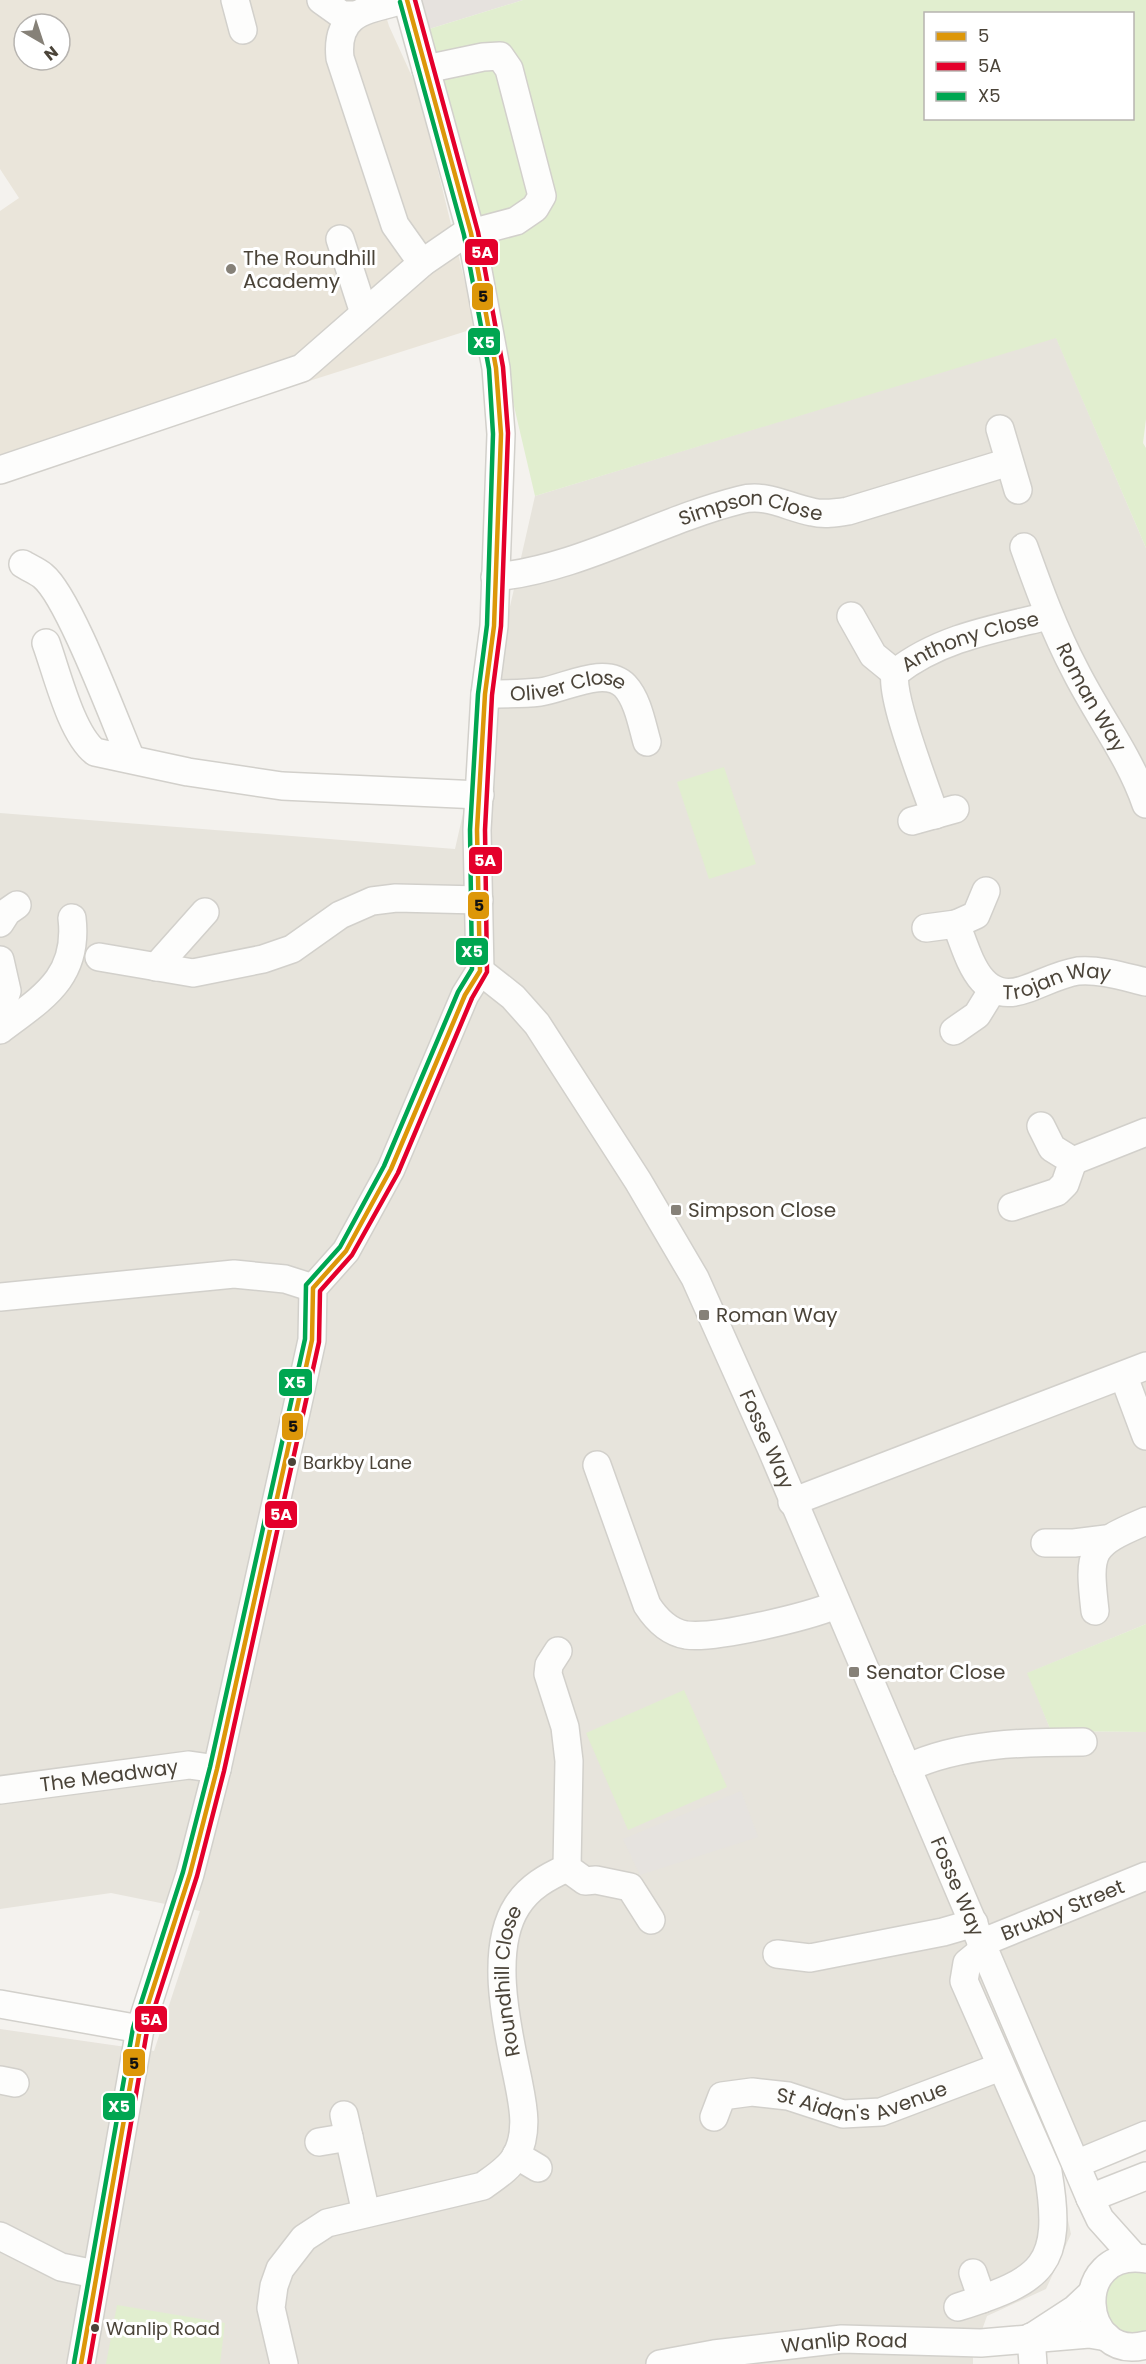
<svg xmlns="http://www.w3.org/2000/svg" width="1146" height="2364" font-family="Poppins,sans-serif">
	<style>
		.residential { fill: #e7e4dc }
		.industrial { fill: #e6e2de }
		.education { fill: #eae5da; fill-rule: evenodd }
		.green { fill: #e1eecf; fill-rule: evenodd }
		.parking { fill: #e6e3df }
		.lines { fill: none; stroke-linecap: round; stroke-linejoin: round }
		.minor-casing { stroke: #d2d0cb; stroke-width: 30 }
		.minor { stroke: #fdfdfc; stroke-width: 27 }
		.bus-1-casing { stroke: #fff; stroke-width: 9 }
		.bus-2-casing { stroke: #fff; stroke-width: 9 }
		.bus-3-casing { stroke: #fff; stroke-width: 9 }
		.bus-1 { stroke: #dd9709; stroke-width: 4.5 }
		.bus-2 { stroke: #e4002b; stroke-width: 4.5 }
		.bus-3 { stroke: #00a651; stroke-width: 4.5 }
		.poi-dot { fill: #868178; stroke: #fff; stroke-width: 2 }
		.bus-dot { fill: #4b4439; stroke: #fff; stroke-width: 2 }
		.labels { text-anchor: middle; stroke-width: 6; stroke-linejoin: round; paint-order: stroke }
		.bus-label { font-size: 18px; fill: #4b4439; stroke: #fff; text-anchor: start }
		.poi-label { font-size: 20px; fill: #4b4439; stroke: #fff; text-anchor: start }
		.street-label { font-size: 20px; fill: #4b4439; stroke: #fff }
		.line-badge { stroke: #fff; stroke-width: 2 }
		.badge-label { font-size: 16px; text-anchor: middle; font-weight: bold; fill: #fff }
		.pale-badge-label { font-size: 16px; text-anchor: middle; font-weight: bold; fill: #111 }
	</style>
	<rect width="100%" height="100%" fill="#f4f2ee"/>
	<!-- residential -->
	<path class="residential" d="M1056,337L1146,548V1624L1028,1673L1051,1731L1146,1732V2130L1057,2170L1071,2234L1046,2289L987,2316L973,2355V2364H0V2029L154,2051L200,1911L111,1893L0,1909V813L455,849L535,496Z"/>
	<!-- industrial -->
	<path class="industrial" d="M419,0H523L426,30Z"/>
	<!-- education -->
	<path class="education" d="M0,0H381L389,26L419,92L476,328L0,479V211L19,198L0,169ZM24,24H60V60H24Z"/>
	<!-- green -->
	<g class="green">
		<path d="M523,0H1146V419L1143,443L1146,448V548L1056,338L535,496L426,30ZM926,14H1132V118H926Z"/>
		<path d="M724,767L756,864L709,879L677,782Z"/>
		<path d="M1146,1624V1732L1051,1731L1027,1673Z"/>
		<path d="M684,1690L727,1787L628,1830L586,1733Z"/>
		<path d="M1146,2269V2336L1128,2337L1107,2324L1103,2287L1111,2276Z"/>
		<path d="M117,2305L225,2323L220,2364H106Z"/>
	</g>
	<!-- parking -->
	<path class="parking" d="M741,1791L758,1837L640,1875L623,1839Z"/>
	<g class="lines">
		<defs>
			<g id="minor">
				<path d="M235,0L243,30"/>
				<path d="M321,0L342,15H353"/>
				<path d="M404,0C368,10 335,11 340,58L395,225L422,263"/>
				<path d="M426,69L483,57L500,56L509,69L542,196L535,208L516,221L471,233"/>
				<path d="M340,239L364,313"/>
				<path d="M1000,429L1018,490"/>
				<path d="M0,470L302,368L422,263L470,230"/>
				<path id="s1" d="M1024,547C1039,589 1054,630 1075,670C1098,716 1129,755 1146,804"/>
				<path d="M23,564C29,568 37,571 43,576C69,597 115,722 131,759"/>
				<path id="s2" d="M495,577C579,569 657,521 740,500C766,493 787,507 812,512C824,515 836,513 848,511L1009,462"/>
				<path d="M851,616L873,655L895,673"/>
				<path d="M46,643C57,673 71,733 95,752L188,772L282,786L480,795"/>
				<path id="s3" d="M485,694C503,694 522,694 540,692C564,689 605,665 625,686C638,700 642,725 647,742"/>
				<path id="s4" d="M935,815C925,785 890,698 895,673C939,638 994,629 1048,616"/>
				<path d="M912,821L955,809"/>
				<path id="s5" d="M986,891L976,915L956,924C969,956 979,1006 1026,989C1043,983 1060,974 1078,971C1100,969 1125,977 1146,982"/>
				<path d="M0,923L7,912L17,905"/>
				<path d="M926,928L956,924"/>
				<path d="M99,957L193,973L263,959L292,949L340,915L372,901L396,898L479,900"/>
				<path d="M0,960L7,991L0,1013"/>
				<path d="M156,967L205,912"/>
				<path id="s6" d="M480,971L513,997L537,1024L638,1181L695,1278L771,1448L1090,2198L1100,2219L1134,2257"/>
				<path d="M0,1030C42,998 79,978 72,918"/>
				<path d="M954,1031L977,1015L993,989"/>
				<path d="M1073,1161L1146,1132"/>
				<path d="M1012,1207L1057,1192L1065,1184L1073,1161L1052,1148L1041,1126"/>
				<path d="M0,1297L234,1274L285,1279L313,1288"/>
				<path d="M1124,1377L1146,1436"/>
				<path d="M597,1465L647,1605C656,1619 668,1632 686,1635C716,1639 806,1617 836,1605"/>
				<path d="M792,1502L1146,1366"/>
				<path d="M1045,1543H1074L1106,1539"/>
				<path d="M1095,1611C1088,1550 1089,1545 1146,1521"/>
				<path d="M558,1651L549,1665L548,1674L565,1727L569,1761L567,1868L585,1881L596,1880L630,1887L651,1920"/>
				<path d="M907,1768C960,1743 1025,1742 1083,1742"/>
				<path id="s7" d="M0,1790L189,1765L217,1769"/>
				<path id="s8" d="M981,1943L1146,1876"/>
				<path d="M777,1954L810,1958L943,1932L974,1923"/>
				<path d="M0,2004L140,2029"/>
				<path d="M0,2080L15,2083"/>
				<path d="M344,2115L366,2213"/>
				<path id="s9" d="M714,2117L722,2096L752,2092L788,2096L843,2114L881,2112L1000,2067"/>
				<path d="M319,2142L349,2137"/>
				<path d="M516,2155L538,2168"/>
				<path d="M1076,2164L1146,2135"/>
				<path d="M1090,2198L1146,2176"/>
				<path d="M0,2236L61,2267L95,2274"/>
				<path d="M1146,2259C1069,2247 1079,2363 1146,2345"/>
				<path d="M973,2273L982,2299"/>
				<path d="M958,2307C1043,2280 1064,2266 1048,2172L964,1981L967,1963L984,1949"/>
				<path d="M1031,2337L1033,2364"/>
				<path d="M1032,2337L1075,2309L1091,2294"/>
				<path d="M81,2364L140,2029L190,1874L217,1769L312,1340L313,1288L346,1251L391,1169L465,995L480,971L477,830L485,694L494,626L501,434L496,368L471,233L407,0"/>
				<path id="s10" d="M284,2364L271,2308L274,2286L280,2269L304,2238L327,2223L483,2186C495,2177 509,2169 516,2156C529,2132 523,2105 518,2080C508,2031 488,1951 517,1906C529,1887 547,1877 567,1868"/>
				<path id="s11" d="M660,2364L714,2354L842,2339L981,2343L1089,2334L1107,2337"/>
			</g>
		</defs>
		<!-- minor casing -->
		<use href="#minor" class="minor-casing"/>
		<!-- minor -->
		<use href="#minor" class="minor"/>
		<defs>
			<path id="bus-1" d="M81,2364L140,2029L190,1874L217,1769L312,1340L313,1288L346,1251L391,1169L465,995L480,971L477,830L485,694L494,626L501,434L496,368L471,233L407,0"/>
			<path id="bus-2" d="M89,2364L147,2031L197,1876L224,1771L319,1342L320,1291L352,1255L398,1173L472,998L487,972L485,830L492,695L501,626L508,433L503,367L478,232L415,0"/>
			<path id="bus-3" d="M74,2363L133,2028L183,1872L210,1767L305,1339L306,1285L340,1247L384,1166L458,992L472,969L470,830L478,694L487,625L493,434L489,369L464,235L400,2"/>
		</defs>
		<!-- bus-1 casing -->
		<use href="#bus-1" class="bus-1-casing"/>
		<!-- bus-2 casing -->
		<use href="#bus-2" class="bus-2-casing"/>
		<!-- bus-3 casing -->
		<use href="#bus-3" class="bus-3-casing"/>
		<!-- bus-1 -->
		<use href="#bus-1" class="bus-1"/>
		<!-- bus-2 -->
		<use href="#bus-2" class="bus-2"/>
		<!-- bus-3 -->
		<use href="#bus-3" class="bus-3"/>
	</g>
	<!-- markers -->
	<g class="poi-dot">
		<circle cx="231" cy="269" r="6"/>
		<rect x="670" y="1204" width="12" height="12" rx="3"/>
		<rect x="698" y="1309" width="12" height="12" rx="3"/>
		<rect x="848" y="1666" width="12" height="12" rx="3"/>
	</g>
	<g class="bus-dot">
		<circle cx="292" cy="1462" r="5"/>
		<circle cx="95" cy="2328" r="5"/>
	</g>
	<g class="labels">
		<!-- bus labels -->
		<g class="bus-label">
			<text x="303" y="1469">Barkby Lane</text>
			<text x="106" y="2335">Wanlip Road</text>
		</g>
		<!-- poi labels -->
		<g class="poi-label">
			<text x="243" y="265">The Roundhill<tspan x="243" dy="23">Academy</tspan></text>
			<text x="688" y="1217">Simpson Close</text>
			<text x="716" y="1322">Roman Way</text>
			<text x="866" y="1679">Senator Close</text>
		</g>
		<!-- street labels -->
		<g class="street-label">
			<text dy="7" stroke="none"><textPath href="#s2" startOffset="268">Simpson Close</textPath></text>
			<text dy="7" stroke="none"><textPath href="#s4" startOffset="231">Anthony Close</textPath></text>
			<text dy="7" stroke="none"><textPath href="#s3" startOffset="84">Oliver Close</textPath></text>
			<text dy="7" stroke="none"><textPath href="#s1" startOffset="165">Roman Way</textPath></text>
			<text dy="7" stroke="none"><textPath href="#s5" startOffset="190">Trojan Way</textPath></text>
			<text dy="7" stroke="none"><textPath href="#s6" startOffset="554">Fosse Way</textPath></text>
			<text dy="7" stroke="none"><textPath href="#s7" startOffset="110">The Meadway</textPath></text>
			<text dy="7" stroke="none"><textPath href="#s6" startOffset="1040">Fosse Way</textPath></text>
			<text dy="7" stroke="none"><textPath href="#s8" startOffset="88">Bruxby Street</textPath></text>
			<text dy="7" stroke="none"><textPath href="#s10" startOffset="548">Roundhill Close</textPath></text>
			<text dy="7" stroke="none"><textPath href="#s9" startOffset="166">St Aidan's Avenue</textPath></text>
			<text dy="7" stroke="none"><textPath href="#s11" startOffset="186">Wanlip Road</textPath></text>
		</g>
	</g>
	<g class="line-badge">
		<rect x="464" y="238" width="35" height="28" rx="6" fill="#e4002b"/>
		<rect x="471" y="282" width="23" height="29" rx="6" fill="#dd9709"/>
		<rect x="467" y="327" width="34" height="29" rx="6" fill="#00a651"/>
		<rect x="468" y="846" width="35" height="29" rx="6" fill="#e4002b"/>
		<rect x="467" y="891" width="23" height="29" rx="6" fill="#dd9709"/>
		<rect x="455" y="937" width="34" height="29" rx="6" fill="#00a651"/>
		<rect x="278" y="1368" width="35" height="29" rx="6" fill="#00a651"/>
		<rect x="281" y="1412" width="23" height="29" rx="6" fill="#dd9709"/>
		<rect x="264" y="1500" width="34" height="29" rx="6" fill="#e4002b"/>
		<rect x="134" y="2005" width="34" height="28" rx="6" fill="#e4002b"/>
		<rect x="122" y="2048" width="24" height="29" rx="6" fill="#dd9709"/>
		<rect x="102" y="2092" width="34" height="29" rx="6" fill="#00a651"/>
	</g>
	<g class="badge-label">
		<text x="482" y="258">5A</text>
		<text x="484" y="348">X5</text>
		<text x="485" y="866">5A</text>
		<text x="472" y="957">X5</text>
		<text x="295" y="1388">X5</text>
		<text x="281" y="1520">5A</text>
		<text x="151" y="2025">5A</text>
		<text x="119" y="2112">X5</text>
	</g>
	<g class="pale-badge-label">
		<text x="483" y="302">5</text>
		<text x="479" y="911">5</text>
		<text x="293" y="1432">5</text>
		<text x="134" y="2069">5</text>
	</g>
	<!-- legend -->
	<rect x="924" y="12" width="210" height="108" fill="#ffffff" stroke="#b7b4b0" stroke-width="1.5"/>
	<rect x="936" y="32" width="30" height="9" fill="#dd9709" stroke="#b7b4b0" stroke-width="1.5"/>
	<text x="978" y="42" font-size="18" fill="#4b4439">5</text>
	<rect x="936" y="62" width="30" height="9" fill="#e4002b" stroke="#b7b4b0" stroke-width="1.5"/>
	<text x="978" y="72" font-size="18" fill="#4b4439">5A</text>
	<rect x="936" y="92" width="30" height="9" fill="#00a651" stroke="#b7b4b0" stroke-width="1.5"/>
	<text x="978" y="102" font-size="18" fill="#4b4439">X5</text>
	<!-- north arrow -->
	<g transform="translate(42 42) rotate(141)"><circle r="28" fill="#ffffff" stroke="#b7b4b0" stroke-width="1.5"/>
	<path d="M0-4.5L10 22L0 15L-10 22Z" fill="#868178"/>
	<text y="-9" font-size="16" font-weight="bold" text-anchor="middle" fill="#4b4439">N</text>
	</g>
</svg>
